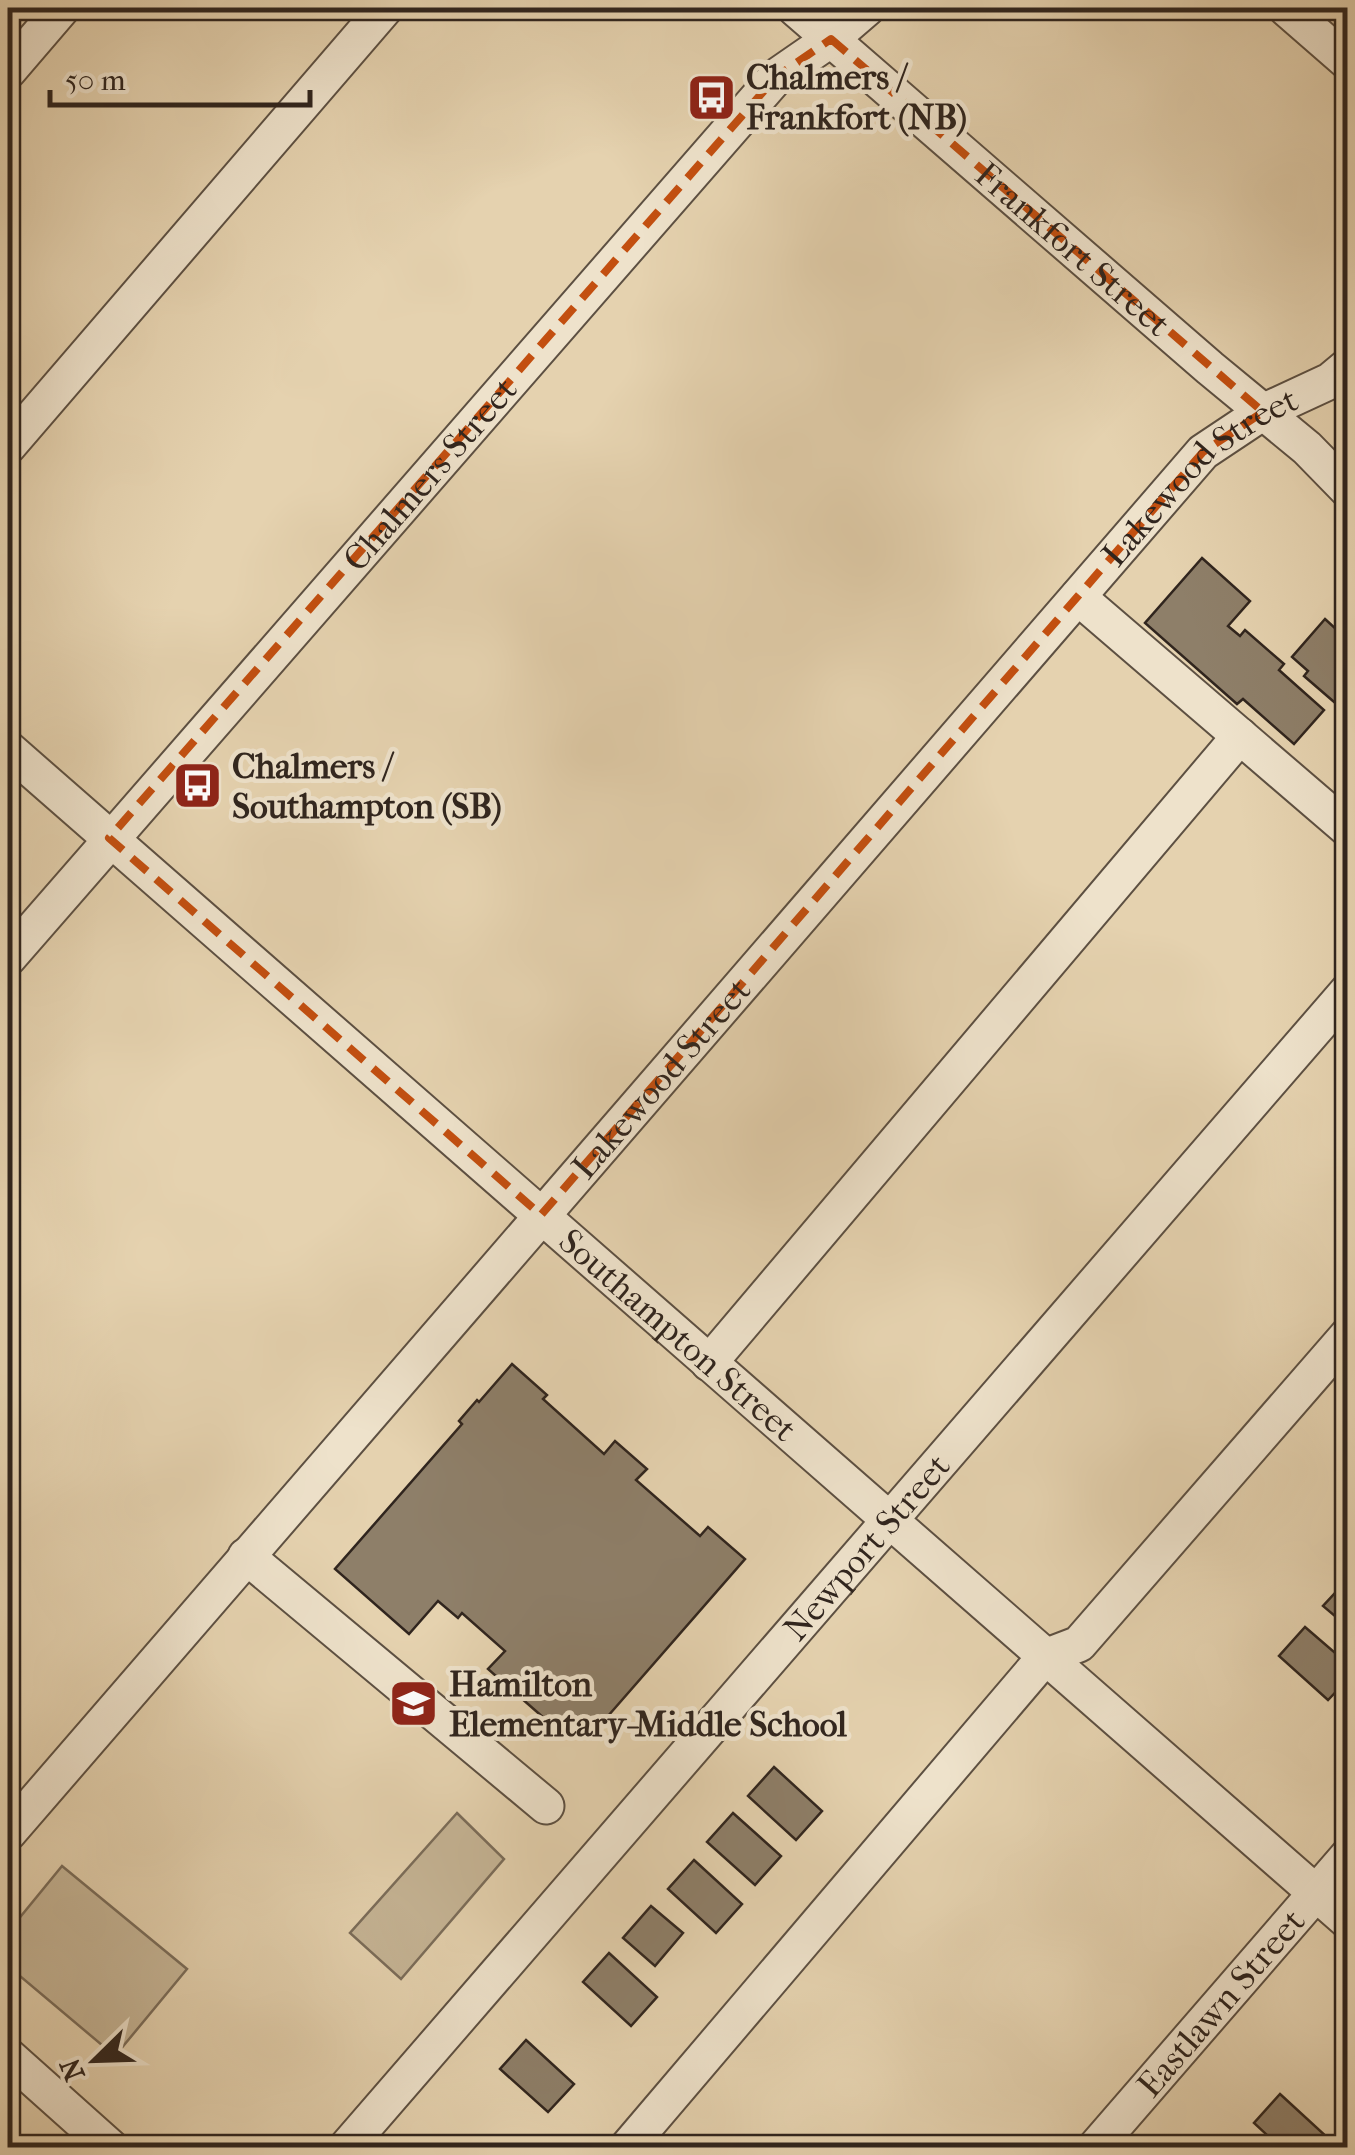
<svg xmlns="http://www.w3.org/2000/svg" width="1355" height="2155" font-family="'IM FELL French Canon',serif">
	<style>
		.green { fill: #c6b596; stroke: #7b6d5a; stroke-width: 2.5 }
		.building { fill: #8e7f69; stroke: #30251e; stroke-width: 2.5 }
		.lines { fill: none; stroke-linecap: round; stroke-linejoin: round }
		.minor-casing { stroke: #5d5042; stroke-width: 39 }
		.minor { stroke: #eee2cb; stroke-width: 35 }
		.marked { fill: none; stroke: #c34f10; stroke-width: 8; stroke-dasharray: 20 12; stroke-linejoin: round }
		.labels { text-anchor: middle; stroke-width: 9; stroke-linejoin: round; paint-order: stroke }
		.poi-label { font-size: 35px; font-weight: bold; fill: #30251e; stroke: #eee2cb; text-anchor: start }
		.street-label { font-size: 35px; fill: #30251e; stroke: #eee2cb }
	</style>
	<rect width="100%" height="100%" fill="#e5d2af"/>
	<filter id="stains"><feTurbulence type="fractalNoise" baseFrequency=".002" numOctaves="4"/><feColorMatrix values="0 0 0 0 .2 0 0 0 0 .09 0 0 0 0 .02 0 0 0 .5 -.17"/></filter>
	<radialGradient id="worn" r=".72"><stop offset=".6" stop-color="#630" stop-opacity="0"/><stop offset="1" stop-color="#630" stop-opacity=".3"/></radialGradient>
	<!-- green -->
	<g class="green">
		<path d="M457,1813L504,1859L401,1979L350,1933Z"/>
		<path d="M62,1866L187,1969L115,2056L8,1966V1932Z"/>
	</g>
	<!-- building -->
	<g class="building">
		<path d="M1202,558L1250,601L1228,626L1240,636L1245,630L1284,664L1279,670L1324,710L1294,744L1243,699L1237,704L1145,623Z"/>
		<path d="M1325,619L1338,631L1342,626L1348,631V714L1304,676L1308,671L1292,657Z"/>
		<path d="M512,1364L547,1395L543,1399L604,1454L615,1441L647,1469L636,1480L700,1536L708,1527L745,1559L594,1732L576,1716L561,1733L488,1669L505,1651L462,1613L458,1618L438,1601L409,1634L335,1569L462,1424L459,1421L477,1400L479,1402Z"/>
		<path d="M1348,1579V1627L1323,1606Z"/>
		<path d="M1305,1627L1348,1664V1679L1328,1700L1279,1656Z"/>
		<path d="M774,1767L822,1811L796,1840L748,1796Z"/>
		<path d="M733,1813L781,1856L755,1885L707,1842Z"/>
		<path d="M694,1860L742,1904L716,1933L668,1889Z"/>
		<path d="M651,1906L683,1933L655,1966L623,1938Z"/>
		<path d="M609,1953L657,1997L631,2026L583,1982Z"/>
		<path d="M526,2040L574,2084L548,2112L500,2069Z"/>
		<path d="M1280,2094L1328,2138L1319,2148H1281L1254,2123Z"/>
	</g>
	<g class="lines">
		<defs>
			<g id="minor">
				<path id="s1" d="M795,8L1210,368L1307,448L1348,490"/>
				<path d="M1286,8L1348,62"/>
				<path d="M8,71L62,8"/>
				<path d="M8,446L385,8"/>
				<path d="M1078,597L1348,829"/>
				<path id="s2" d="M8,749L1348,1921"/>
				<path id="s3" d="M8,958L776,77L831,39L867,8"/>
				<path d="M709,1363L1240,736"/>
				<path d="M246,1556L546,1806"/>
				<path id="s4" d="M8,1833L1203,452L1263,412L1330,381L1348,366"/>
				<path d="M8,2056L111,2148"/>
				<path id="s5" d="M346,2148L1348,991"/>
				<path d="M627,2148L1045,1657L1079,1644L1348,1335"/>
				<path id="s6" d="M1095,2148L1348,1856"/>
			</g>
		</defs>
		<!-- minor casing -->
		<use href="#minor" class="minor-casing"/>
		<!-- minor -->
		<use href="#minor" class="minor"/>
	</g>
	<!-- marked area -->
	<path class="marked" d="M831,39L1263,412L1203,452L541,1215L109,838L776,77Z"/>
	<!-- icons -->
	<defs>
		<symbol id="bus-square" viewBox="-11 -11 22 22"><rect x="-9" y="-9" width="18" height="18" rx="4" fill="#8f2418" stroke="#eee2cb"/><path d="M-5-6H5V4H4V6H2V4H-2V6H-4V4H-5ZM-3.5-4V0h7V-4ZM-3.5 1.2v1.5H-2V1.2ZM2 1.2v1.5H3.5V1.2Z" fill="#fff"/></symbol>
		<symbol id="school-square" viewBox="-11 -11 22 22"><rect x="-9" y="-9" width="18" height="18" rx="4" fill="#8f2418" stroke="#eee2cb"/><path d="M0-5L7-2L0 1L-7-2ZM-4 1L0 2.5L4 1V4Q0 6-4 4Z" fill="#fff"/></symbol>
	</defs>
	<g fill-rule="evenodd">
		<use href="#bus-square" x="684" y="70" width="55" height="55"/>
		<use href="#bus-square" x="170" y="758" width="55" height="55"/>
		<use href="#school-square" x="386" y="1676" width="55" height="55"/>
	</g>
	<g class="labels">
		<!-- poi labels -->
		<g class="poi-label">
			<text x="746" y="89">Chalmers /<tspan x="746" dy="40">Frankfort (NB)</tspan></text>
			<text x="232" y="778">Chalmers /<tspan x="232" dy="40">Southampton (SB)</tspan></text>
			<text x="449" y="1696">Hamilton<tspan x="449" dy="40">Elementary-Middle School</tspan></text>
		</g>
		<!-- street labels -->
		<g class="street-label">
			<text dy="12" stroke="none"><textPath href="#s1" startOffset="368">Frankfort Street</textPath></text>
			<text dy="12" stroke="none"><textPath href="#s3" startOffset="642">Chalmers Street</textPath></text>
			<text dy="12" stroke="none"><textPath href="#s4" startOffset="1808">Lakewood Street</textPath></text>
			<text dy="12" stroke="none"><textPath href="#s4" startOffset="998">Lakewood Street</textPath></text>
			<text dy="12" stroke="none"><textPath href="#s2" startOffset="890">Southampton Street</textPath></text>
			<text dy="12" stroke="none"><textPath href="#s5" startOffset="795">Newport Street</textPath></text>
			<text dy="12" stroke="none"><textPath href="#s6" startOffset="192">Eastlawn Street</textPath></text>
		</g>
	</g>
	<!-- margin -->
	<rect width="1355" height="2155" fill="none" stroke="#e5d2af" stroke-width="40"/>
	<rect x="10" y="10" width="1335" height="2135" fill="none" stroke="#30251e" stroke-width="5"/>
	<rect x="20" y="20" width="1315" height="2115" fill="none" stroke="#30251e" stroke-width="2.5"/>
	<!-- north arrow -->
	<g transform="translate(95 2060) rotate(247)" stroke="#eee2cb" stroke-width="8" paint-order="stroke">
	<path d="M0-8L18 38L0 25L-18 38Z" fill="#30251e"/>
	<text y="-15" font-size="28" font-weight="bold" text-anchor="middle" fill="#30251e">N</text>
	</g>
	<!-- scale -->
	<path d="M50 90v15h260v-15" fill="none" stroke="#30251e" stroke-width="5"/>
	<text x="65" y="90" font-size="30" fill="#30251e" stroke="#eee2cb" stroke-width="8" paint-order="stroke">50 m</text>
	<rect width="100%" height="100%" filter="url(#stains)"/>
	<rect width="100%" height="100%" fill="url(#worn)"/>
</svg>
